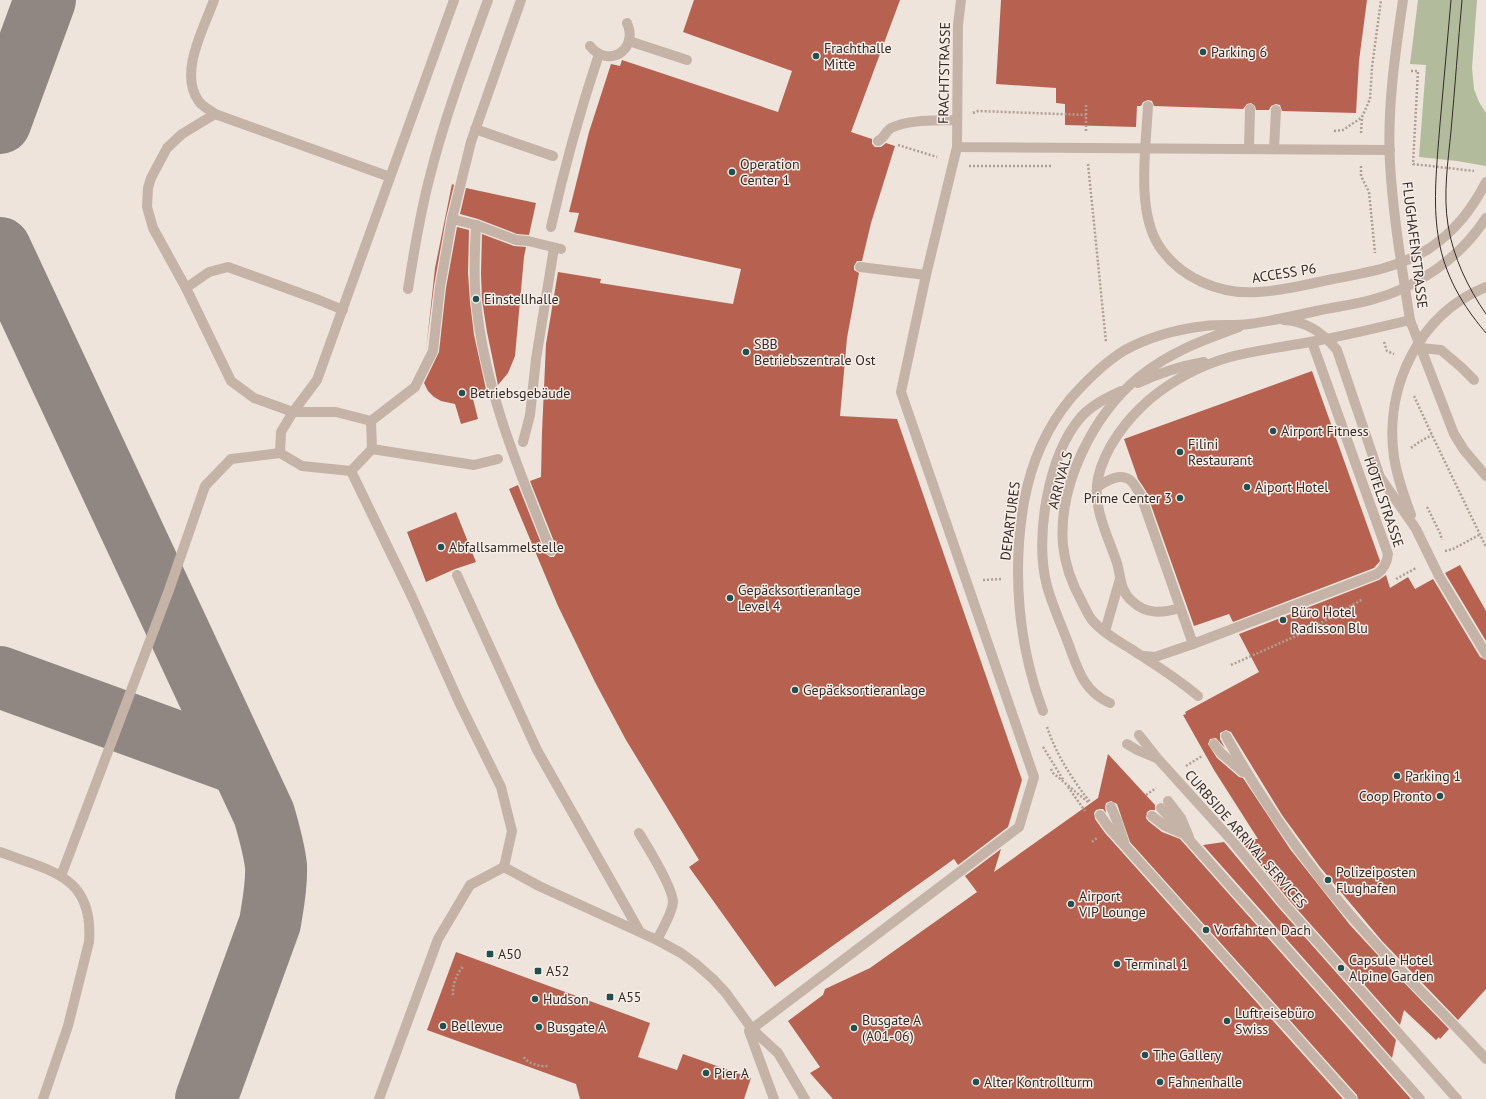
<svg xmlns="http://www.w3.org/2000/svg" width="1486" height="1099" font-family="'PT Sans',sans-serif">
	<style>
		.green { fill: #b3bb9d }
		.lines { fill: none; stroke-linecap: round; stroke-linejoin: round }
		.taxiway { stroke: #908782; stroke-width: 62 }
		.building { fill: #b76250 }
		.path { stroke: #b09e93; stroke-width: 2.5; stroke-dasharray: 2 2; stroke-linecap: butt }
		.service { stroke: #c5b3a8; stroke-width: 10 }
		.minor { stroke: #c5b3a8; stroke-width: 10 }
		.tram { stroke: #332a28; stroke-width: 1 }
		.poi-dot { fill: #224f4f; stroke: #f7eee7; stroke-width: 1.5 }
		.labels { text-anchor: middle; stroke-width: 3; stroke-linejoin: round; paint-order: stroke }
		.poi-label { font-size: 14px; fill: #332a28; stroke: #f7eee7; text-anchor: start }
		.street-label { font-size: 14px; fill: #332a28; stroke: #f7eee7 }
	</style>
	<rect width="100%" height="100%" fill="#eee4db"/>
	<!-- green -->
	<path class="green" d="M1418,0H1477L1472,68L1474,89L1479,102L1486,113V166L1457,161L1419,157L1426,65L1410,64Z"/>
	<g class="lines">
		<!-- taxiway -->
		<g class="taxiway">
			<path d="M0,123L45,0"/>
			<path d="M0,248L264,814C269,831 274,848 276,866C277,885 273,904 270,923L206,1099"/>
			<path d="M0,677L241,765"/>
		</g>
	</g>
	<!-- building -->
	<g class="building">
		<path d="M694,0H900L851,132L872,139V144L875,147H881L886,143L895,146L871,223L862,261H857L854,266V270L859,273L847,338L840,416L897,419L1022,780L1008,827L958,865L954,859L775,987L689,867L699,860L626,740L595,682L558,606L509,489L518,485L545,553L550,557H554L557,552V549L530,481L541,477L542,432L546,344L558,272L601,279L600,283L733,304L741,269L574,232L579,213L569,212L589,132L611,64L620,66L622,60L778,112L792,71L683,32Z"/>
		<path d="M1001,0H1367L1359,61L1356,113L1282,111L1280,105L1276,104L1271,106L1269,110H1256L1255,106L1251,103L1247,104L1243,109L1154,106L1152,101L1148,100L1143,102L1141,106H1137L1136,127L1065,125V104L1056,103V88L996,84Z"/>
		<path d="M452,184L454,185L446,218L434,286L426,351L435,268Z"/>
		<path d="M466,188L536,203L529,235L517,234L478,219L460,214Z"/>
		<path d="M457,227L469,230L468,273L470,302L474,335L487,394L473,399L478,419L461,424L455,404L441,401L434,397L428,391L424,383L439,352L446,288Z"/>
		<path d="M482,234L514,246L526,247L524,257L515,356L508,373L498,385L487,332L482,300L481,273Z"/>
		<path d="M1312,371L1380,561L1374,568L1233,622L1229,614L1194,626L1146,491L1138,479L1124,439Z"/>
		<path d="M456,512L476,562L455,569L426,582L407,532Z"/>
		<path d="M1460,565L1486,611V641L1445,573Z"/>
		<path d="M1386,575L1390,588L1408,577L1415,589L1433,579L1480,657L1486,660V989L1458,1020L1382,941L1320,867L1282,815L1231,732L1226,730L1220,733V739L1225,748L1216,738L1210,739L1208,744L1217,758L1239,777L1243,778L1290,849L1350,925L1386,964L1449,1029L1440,1039L1439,1037L1436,1040L1404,1010L1400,1025L1289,900L1240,840L1258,839L1214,770L1183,715L1186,714L1185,712L1259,672L1239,634L1379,580Z"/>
		<path d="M1108,754L1155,805V810H1150L1147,812L1146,818L1148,821L1162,832L1180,839L1411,1099H1358L1357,1095L1130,842L1117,804L1111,801L1106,803L1105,807L1106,813L1103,809H1100L1096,810L1094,813L1095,819L1105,833L1343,1099H833L810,1073L820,1067L788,1021L823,995L825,989L870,968L977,892L965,876L1001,849L994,872L1098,798Z"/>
		<path d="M1224,842L1279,908L1396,1040L1392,1058L1203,845Z"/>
		<path d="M456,952L650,1023L638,1057L677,1070L683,1054L751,1078L744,1099H580L576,1084L427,1030Z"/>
	</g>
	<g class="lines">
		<!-- path -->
		<g class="path">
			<path d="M1411,71H1418L1413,164L1474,171"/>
			<path d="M1086,105V131"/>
			<path d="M973,113L978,111L1086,115"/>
			<path d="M1334,131L1343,130L1361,118"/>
			<path d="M1361,133L1362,117L1370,99L1372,67L1381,0"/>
			<path d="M898,145L937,157"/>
			<path d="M1088,164L1106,342"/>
			<path d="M969,166H1052"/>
			<path d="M1361,166V176L1369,192L1375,253"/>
			<path d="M1384,342L1387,351L1394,354"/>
			<path d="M1414,396L1432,435L1486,547"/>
			<path d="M1411,448L1419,442L1432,435"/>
			<path d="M1427,507L1440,533L1442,540"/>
			<path d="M1445,551L1453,549L1479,535"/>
			<path d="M1396,579L1416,568"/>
			<path d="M983,580L1002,579"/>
			<path d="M1231,665L1305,632L1363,599"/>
			<path d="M1047,727C1056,754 1072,779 1090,802"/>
			<path d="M1043,747L1064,781"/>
			<path d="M1186,766L1202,756"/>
			<path d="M1051,769L1053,773L1089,803"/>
			<path d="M1068,787L1085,811"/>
			<path d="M1146,795L1156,788"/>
			<path d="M1092,842L1097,838"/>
			<path d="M453,995C452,986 457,972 464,966"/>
			<path d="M524,1057C528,1064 541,1067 548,1066"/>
		</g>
		<!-- service -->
		<g class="service">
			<path d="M214,0C204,28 179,72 198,100C201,106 210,110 215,114L390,177"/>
			<path d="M629,41L687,60"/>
			<path d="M590,46C608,69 639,50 627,23"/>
			<path d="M1148,106C1146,147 1136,211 1159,246C1180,278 1220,295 1258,292C1283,291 1308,284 1333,279C1366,273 1401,267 1430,248C1456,230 1472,209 1486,182"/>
			<path d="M215,114L182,134L167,148L151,178L148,188L147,207L153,228L186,288L231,381L254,398L293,412H336L371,421"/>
			<path d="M475,129L553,156"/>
			<path d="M878,141C884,138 886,131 891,128C910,119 936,121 957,120"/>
			<path d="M1249,148L1250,109"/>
			<path d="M1274,149L1276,110"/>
			<path d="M452,219L476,225L516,240L528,241L561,249"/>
			<path d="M476,225C475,250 473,276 476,301C484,388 519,471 551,551"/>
			<path d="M551,227C564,169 580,111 599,54"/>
			<path d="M860,267L926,275"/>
			<path d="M186,288L209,272L228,267L319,300L343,310"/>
			<path d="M408,289C414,251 420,213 430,176C445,116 467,58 488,0"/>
			<path d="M1284,320C1307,321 1323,333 1337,350L1380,477L1416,529L1439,576L1486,654"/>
			<path d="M1420,348L1441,350L1461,367L1474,380"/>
			<path d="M1138,383C1159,373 1181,366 1204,362"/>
			<path d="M523,442L530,415L536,359L554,248"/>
			<path d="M372,449L474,465L498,459"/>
			<path d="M280,453L281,432L293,412L317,380L454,0"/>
			<path d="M351,471L412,597L459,702L501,787L512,831L504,867L539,886L657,940L681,953L696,964L713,979L726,993L752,1029L778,1053L805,1099"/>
			<path d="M351,471L372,449L371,421L415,387L433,351L440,287L452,219L471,142L521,0"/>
			<path d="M1097,487C1106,481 1122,471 1132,482C1135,485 1137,490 1140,493L1193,644"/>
			<path d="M1411,515C1404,496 1397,477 1394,457C1384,387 1419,314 1486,287"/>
			<path d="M457,575L537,750L640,932"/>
			<path d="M1180,608C1163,613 1146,615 1132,601C1120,591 1121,577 1117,563C1108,536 1092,507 1098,478C1105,447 1127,419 1150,399C1173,380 1202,365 1230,357C1256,350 1284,347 1310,342C1344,336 1377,328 1410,320L1454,434L1464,450L1486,476"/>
			<path d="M1105,631L1120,579"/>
			<path d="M1144,656L1155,657L1193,644L1377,574C1384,569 1387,563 1388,554L1312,342"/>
			<path d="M1198,696C1177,678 1154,664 1131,649C1118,641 1102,632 1092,620C1088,615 1085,608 1082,602C1072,584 1065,565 1063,545C1058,484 1094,414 1139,377C1170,352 1203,340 1239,327"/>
			<path d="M1110,703C1082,691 1077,666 1067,640C1060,622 1052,604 1047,586C1034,539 1048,455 1081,417C1092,405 1106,398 1121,391"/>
			<path d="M1043,711C1018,645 1012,571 1024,502C1031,463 1046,428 1071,398C1087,380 1105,362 1125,350C1149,337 1179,329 1205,326C1220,324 1235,326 1249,324C1272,321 1294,316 1316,311C1334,307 1353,305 1371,300C1417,288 1460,258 1486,218"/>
			<path d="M1139,735L1158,759L1234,843L1284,904L1457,1099"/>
			<path d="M1226,736C1268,812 1318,881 1377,945C1412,984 1451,1020 1486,1059"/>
			<path d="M1127,744L1137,750L1156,758"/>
			<path d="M1214,744L1221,753L1243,772"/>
			<path d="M1168,801L1181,818L1189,837"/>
			<path d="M1111,807L1117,821L1124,842"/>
			<path d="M1161,808L1420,1099"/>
			<path d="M1100,815L1110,829L1352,1099"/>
			<path d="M1152,816L1165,826L1181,833"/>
			<path d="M639,833C647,846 674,889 673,903C671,916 662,929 657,940"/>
			<path d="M0,852C51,871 94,876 89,942L68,1026L43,1099"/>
			<path d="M61,876L169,590L205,486L231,459L280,453L302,466L351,471"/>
			<path d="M379,1099L438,939L470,885L504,867"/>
			<path d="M774,1099L749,1031L1019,827L1034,777L901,392L926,275L957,147"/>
		</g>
		<!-- minor -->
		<g class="minor">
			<path d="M961,0L958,25L957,147L1390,150"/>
			<path d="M1403,0C1395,54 1387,109 1390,163C1393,216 1402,268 1410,320"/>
		</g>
		<!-- tram -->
		<g class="tram">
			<path d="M1451,0C1447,41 1444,83 1440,124C1433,210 1426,263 1486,333"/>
			<path d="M1462,0C1458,44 1455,87 1451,131C1448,162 1443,194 1448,225C1453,257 1468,288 1486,314"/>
		</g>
	</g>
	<!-- markers -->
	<g class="poi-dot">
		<circle cx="1203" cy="52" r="4"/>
		<circle cx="816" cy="56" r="4"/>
		<circle cx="732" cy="172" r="4"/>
		<circle cx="476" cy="299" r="4"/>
		<circle cx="746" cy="352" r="4"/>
		<circle cx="462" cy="393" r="4"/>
		<circle cx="1273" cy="431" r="4"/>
		<circle cx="1180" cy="452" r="4"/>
		<circle cx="1247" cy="487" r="4"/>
		<circle cx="1180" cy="498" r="4"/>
		<circle cx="441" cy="547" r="4"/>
		<circle cx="730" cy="598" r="4"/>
		<circle cx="1283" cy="620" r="4"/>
		<circle cx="795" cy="690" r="4"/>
		<circle cx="1397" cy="776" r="4"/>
		<circle cx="1440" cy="796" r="4"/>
		<circle cx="1328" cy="880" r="4"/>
		<circle cx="1071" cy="904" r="4"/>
		<circle cx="1206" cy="930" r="4"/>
		<rect x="486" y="950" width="8" height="8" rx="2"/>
		<circle cx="1117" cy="964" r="4"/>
		<circle cx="1341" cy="968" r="4"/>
		<rect x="534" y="967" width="8" height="8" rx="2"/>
		<rect x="606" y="993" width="8" height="8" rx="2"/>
		<circle cx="535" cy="999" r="4"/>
		<circle cx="1227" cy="1021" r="4"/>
		<circle cx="443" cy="1026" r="4"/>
		<circle cx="539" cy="1027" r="4"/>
		<circle cx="854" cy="1028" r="4"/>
		<circle cx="1145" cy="1055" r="4"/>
		<circle cx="706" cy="1073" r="4"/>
		<circle cx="976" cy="1082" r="4"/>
		<circle cx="1160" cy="1082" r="4"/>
	</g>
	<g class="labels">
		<!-- poi labels -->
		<g class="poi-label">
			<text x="824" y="53">Frachthalle<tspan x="824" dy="16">Mitte</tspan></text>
			<text x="1211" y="57">Parking 6</text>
			<text x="740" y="169">Operation<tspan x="740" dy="16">Center 1</tspan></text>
			<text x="484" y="304">Einstellhalle</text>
			<text x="754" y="349">SBB<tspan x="754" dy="16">Betriebszentrale Ost</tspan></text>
			<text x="470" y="398">Betriebsgebäude</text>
			<text x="1281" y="436">Airport Fitness</text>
			<text x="1188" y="449">Filini<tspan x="1188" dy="16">Restaurant</tspan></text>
			<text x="1255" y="492">Aiport Hotel</text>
			<text x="1172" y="503" text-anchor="end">Prime Center 3</text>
			<text x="449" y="552">Abfallsammelstelle</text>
			<text x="738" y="595">Gepäcksortieranlage<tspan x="738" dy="16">Level 4</tspan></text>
			<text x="1291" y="617">Büro Hotel<tspan x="1291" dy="16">Radisson Blu</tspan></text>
			<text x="803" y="695">Gepäcksortieranlage</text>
			<text x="1405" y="781">Parking 1</text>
			<text x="1432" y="801" text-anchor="end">Coop Pronto</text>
			<text x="1336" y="877">Polizeiposten<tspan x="1336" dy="16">Flughafen</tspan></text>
			<text x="1079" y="901">Airport<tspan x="1079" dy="16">VIP Lounge</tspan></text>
			<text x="1214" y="935">Vorfahrten Dach</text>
			<text x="498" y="959">A50</text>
			<text x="1349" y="965">Capsule Hotel<tspan x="1349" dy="16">Alpine Garden</tspan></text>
			<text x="1125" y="969">Terminal 1</text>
			<text x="546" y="976">A52</text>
			<text x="618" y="1002">A55</text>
			<text x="543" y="1004">Hudson</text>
			<text x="1235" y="1018">Luftreisebüro<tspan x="1235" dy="16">Swiss</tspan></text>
			<text x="862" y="1025">Busgate A<tspan x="862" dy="16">(A01-06)</tspan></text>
			<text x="451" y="1031">Bellevue</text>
			<text x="547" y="1032">Busgate A</text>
			<text x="1153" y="1060">The Gallery</text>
			<text x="714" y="1078">Pier A</text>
			<text x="984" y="1087">Alter Kontrollturm</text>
			<text x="1168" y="1087">Fahnenhalle</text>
		</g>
		<!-- street labels -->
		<g class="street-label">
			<text transform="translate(944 73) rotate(-89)" y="5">FRACHTSTRASSE</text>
			<text transform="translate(1415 245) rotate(83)" y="5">FLUGHAFENSTRASSE</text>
			<text transform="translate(1284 273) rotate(-9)" y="5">ACCESS P6</text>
			<text transform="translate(1060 480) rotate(-75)" y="5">ARRIVALS</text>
			<text transform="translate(1384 502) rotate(71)" y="5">HOTELSTRASSE</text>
			<text transform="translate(1010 521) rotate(-83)" y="5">DEPARTURES</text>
			<text transform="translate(1246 839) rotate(49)" y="5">CURBSIDE ARRIVAL SERVICES</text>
		</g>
	</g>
</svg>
